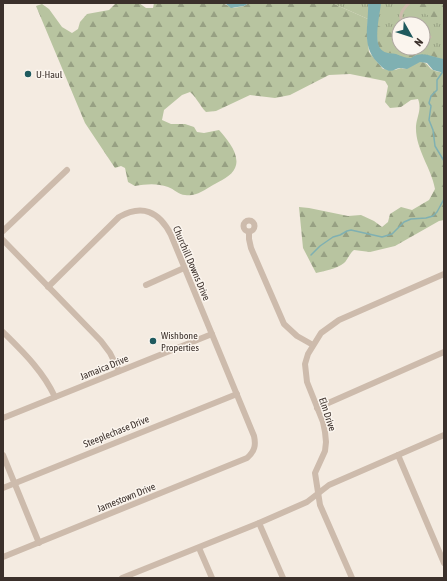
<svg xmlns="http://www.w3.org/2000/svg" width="447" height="581" font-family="'Asap Condensed',sans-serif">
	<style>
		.grass { fill: url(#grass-tufts); fill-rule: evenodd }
		.forest { fill: url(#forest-firs) }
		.water { fill: #7fb0b2 }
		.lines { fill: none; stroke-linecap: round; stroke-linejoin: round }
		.stream { stroke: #7fb0b2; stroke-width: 1.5 }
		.service { stroke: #cdbbac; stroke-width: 3 }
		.minor { stroke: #cdbbac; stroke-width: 6 }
		.poi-dot { fill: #1f5a5e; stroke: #fbf5ee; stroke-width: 1.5 }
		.labels { text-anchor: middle; stroke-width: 3; stroke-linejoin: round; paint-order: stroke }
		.poi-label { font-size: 10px; fill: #3b302b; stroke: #fbf5ee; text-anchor: start }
		.street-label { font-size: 10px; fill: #3b302b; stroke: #fbf5ee }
	</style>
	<defs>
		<pattern id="grass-tufts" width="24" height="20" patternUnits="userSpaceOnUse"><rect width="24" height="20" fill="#b8c4a0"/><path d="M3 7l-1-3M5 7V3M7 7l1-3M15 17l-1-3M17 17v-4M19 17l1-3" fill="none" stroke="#97a083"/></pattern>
		<pattern id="forest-firs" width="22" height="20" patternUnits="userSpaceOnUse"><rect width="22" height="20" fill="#b8c4a0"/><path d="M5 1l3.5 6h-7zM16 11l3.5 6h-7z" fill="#97a083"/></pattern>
	</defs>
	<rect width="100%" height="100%" fill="#f4ebe1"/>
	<!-- grass -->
	<g class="grass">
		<path d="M332,3H368V19Z"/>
		<path d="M372,3H444V63L381,59ZM399,24H423V48H399Z"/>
	</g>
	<!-- forest -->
	<g class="forest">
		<path d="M116,3H139L146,8H153L154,3H222L234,8L244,6L249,3H332L368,19L367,34L369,52L383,69L395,70L401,68C410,71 413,61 421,62C427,62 428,66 431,69C434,71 440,72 444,73V220L439,221L395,246L370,252L354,250C349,254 347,261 344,263C337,269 324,271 316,273L303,248L299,207L309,208L348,216L361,215L374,221L382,227L388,222L390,214L401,207L412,210L429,200L435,189C431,167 415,149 416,126C417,116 422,109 418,99L411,100L401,107L390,108L385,102L388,86L385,81L350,74L329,75L290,95L275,98L250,95L216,111L206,112C200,106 197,98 190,92L182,95L164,110L162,120L171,124H185L194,127L197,132L204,133L219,130C227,139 241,155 235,168C232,176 220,181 213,185C204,190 196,197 185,195C179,195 174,189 168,187C157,183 146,184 135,186L128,182L125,168L121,166L115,168L85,123L36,6L42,4L49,9L62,27L72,33L78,29L80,22L87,14L109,10Z"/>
		<path d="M402,3H444V23Z"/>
		<path d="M377,25L399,37V48H423V44L444,52V59C433,57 421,50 411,58C403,58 400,55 393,54C373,50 378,42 377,25Z"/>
	</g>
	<!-- water -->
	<g class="water">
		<path d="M222,3H249L244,6L231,8L226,4Z"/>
		<path d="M368,3H381C380,15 372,44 383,51C387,54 392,53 396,54C401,56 405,58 411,58C421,50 432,57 444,59V73L433,70L427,63L420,62L407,69C405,69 403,68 401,68C396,67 393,73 387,70C383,69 380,65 377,62C361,45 369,24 368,3Z"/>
	</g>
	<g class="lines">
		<!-- stream -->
		<g class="stream">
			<path d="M444,70L437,80V90L431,96L429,103L431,106L429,120L433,130L435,146L444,161"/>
			<path d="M311,255L320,246L333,237L340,235L347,231L351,230L382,237L392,234L404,222L411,219L426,218L433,216L437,212L444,199"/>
		</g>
		<!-- service -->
		<g class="service">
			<path d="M404,24C397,16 403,9 409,3"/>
			<path d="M423,36L430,37"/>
		</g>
		<!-- minor -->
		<g class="minor">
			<circle cx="249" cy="226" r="5.5"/>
			<path d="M3,231L67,170"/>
			<path d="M249,232V239L251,248L284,324L297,336L313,345"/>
			<path d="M3,240L101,341L110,353L119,371"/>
			<path d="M146,285L184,268"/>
			<path d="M3,332C23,352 43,371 55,397"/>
			<path d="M317,408L444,352"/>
			<path d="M3,418L212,334"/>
			<path d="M3,455L39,543"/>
			<path d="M398,455L444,563"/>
			<path d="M3,488L237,394"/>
			<path d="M259,523L283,578"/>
			<path d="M199,548L212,578"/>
			<path d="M3,557L247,458C255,451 256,445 254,436L171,235C159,211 142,204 119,217L48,287"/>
			<path d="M122,578L259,523L307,502L329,485L444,435"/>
			<path d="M352,578L320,505L315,473L325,451L326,442L325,432L323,422L307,382L305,364L308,354L321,333L339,320L444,274"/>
		</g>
	</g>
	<!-- markers -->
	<g class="poi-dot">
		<circle cx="28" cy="74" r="4"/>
		<circle cx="153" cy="341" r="4"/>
	</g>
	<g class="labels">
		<!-- poi labels -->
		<g class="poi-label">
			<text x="36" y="78">U-Haul</text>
			<text x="161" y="339">Wishbone<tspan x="161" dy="12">Properties</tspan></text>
		</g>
		<!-- street labels -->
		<g class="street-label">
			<text transform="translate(192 263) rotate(67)" y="4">Churchill Downs Drive</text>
			<text transform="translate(104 367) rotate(-22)" y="4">Jamaica Drive</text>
			<text transform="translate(328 414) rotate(72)" y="4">Elm Drive</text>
			<text transform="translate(116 431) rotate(-22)" y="4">Steeplechase Drive</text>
			<text transform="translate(126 497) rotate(-22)" y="4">Jamestown Drive</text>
		</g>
	</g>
	<!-- border -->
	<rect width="447" height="581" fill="none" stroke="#3b302b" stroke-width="8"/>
	<!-- north arrow -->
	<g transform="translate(411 36) rotate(129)"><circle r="19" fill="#fbf5ee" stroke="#aea6a0"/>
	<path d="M0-3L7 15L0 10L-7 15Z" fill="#1f5a5e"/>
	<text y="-6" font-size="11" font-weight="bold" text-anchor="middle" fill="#3b302b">N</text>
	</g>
</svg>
